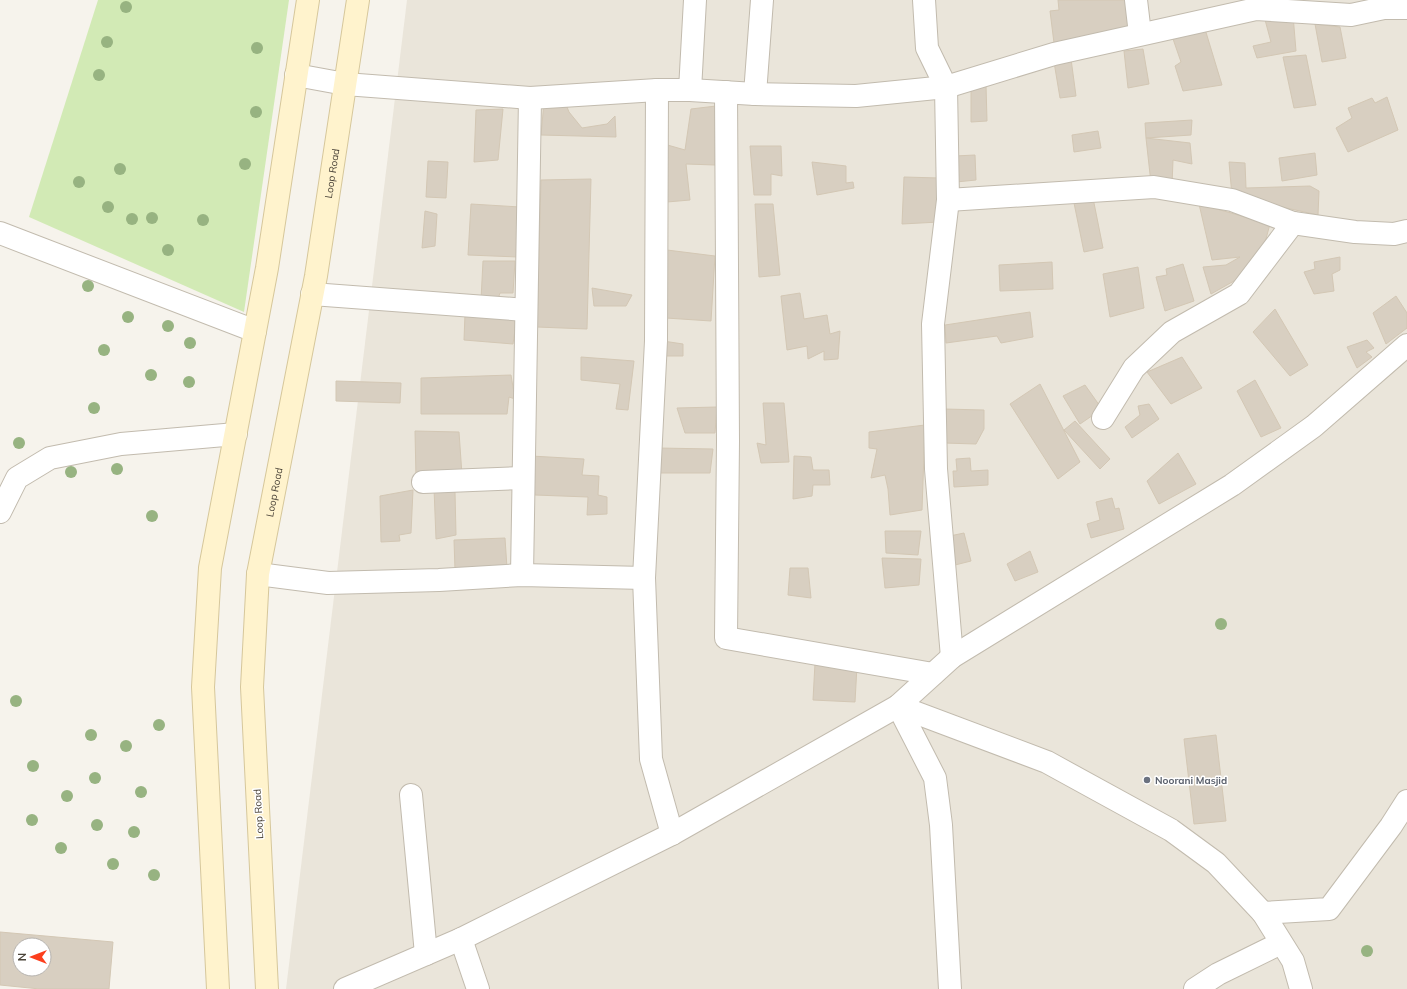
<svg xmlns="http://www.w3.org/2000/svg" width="1407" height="989" font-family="Mulish,sans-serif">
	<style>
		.residential { fill: #eae5da }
		.green { fill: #d2eab5 }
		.building { fill: #d8cfc1; stroke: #d3c7b4; fill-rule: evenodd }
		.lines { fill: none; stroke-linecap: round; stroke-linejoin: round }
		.minor-casing { stroke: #c2bbae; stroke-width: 24 }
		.secondary-casing { stroke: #d6c79b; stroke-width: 24 }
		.minor { stroke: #fff; stroke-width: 22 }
		.secondary { stroke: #fff3cd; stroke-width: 22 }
		.tree { fill: #97b381 }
		.worship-dot { fill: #6b7280; stroke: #fff; stroke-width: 1.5 }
		.labels { text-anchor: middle; stroke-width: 3; stroke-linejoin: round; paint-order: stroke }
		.street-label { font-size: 10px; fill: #4b4439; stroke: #fff }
		.worship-label { font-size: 10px; font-weight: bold; fill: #5b616d; stroke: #fff; text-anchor: start }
	</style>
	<rect width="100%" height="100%" fill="#f6f3ec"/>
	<!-- residential -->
	<path class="residential" d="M407,0H1407V989H286Z"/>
	<!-- green -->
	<path class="green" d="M98,0H289L244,312L29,217Z"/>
	<!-- building -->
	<g class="building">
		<path d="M1058,0H1132L1136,33L1054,43L1050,11L1059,10Z"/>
		<path d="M1293,15L1296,51L1257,58L1253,46L1271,42L1264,16Z"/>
		<path d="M1315,24L1340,27L1346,58L1322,62Z"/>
		<path d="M1205,29L1222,85L1183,91L1175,66L1181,62L1172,36Z"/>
		<path d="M1143,49L1149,84L1128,88L1124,51Z"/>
		<path d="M1306,55L1316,105L1294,108L1283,57Z"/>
		<path d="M1071,59L1076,96L1060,98L1054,62Z"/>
		<path d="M971,85H986L987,121L971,122Z"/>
		<path d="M1387,97L1398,130L1348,152L1336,128L1352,118L1348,108L1372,98L1375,103Z"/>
		<path d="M544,102H565L569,112L582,128L607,124L615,116L616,137L541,135Z"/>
		<path d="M716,106L715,165L686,164L690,200L667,202L664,144L685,150L691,109Z"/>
		<path d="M503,109L498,160L474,162L476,110Z"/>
		<path d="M1192,120L1191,135L1146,138L1145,123Z"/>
		<path d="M1098,131L1101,148L1074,152L1072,135Z"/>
		<path d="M1146,138L1190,143L1192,164L1173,160L1172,185L1151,183Z"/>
		<path d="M750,146H781L782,176L771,174V195H754Z"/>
		<path d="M1315,153L1317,175L1282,181L1279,158Z"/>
		<path d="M975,155L976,180L956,182L955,156Z"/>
		<path d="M428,161L448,162L446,198L426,197Z"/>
		<path d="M812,162L846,166V183L853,182L854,188L817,195Z"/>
		<path d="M1229,162L1245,163L1246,188L1310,186L1319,191L1318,215L1232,196Z"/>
		<path d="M904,177L939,178V222L902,224Z"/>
		<path d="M591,179L587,329L537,327L541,180Z"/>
		<path d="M1093,198L1103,248L1084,252L1074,203Z"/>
		<path d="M471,204L520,207L518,257L468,255Z"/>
		<path d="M755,204H773L780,275L759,277Z"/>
		<path d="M1199,204L1270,224L1261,257L1234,281L1211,294L1203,267L1226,265L1240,257L1212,260Z"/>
		<path d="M425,211L437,214L435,246L422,248Z"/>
		<path d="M667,250L715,256L711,321L666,318Z"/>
		<path d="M1340,257V270L1332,274L1334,291L1314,294L1304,272L1315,269L1314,262Z"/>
		<path d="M483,261H515L513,293H500L498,299L481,300Z"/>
		<path d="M1052,262L1053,289L1000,291L999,265Z"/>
		<path d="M1183,264L1194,301L1165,311L1156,277L1167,275L1166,269Z"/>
		<path d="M1138,267L1144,308L1110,317L1103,274Z"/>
		<path d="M592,288L632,295L626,306H594Z"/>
		<path d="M800,293L804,319L827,315L830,334L840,331L838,359L824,360V351L808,359L807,346L787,350L781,296Z"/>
		<path d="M1396,296L1407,313V328L1386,344L1373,313Z"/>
		<path d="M1275,309L1308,365L1290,376L1253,332Z"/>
		<path d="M1030,312L1033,337L1001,343L997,336L946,343L945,325Z"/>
		<path d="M465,314L517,316L513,344L464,340Z"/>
		<path d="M1367,340L1374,348L1366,352L1372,357L1357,368L1347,347Z"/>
		<path d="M663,341L683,344V356H662Z"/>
		<path d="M581,357L634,361L628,410L616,409L620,384L581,380Z"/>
		<path d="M1182,357L1202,388L1171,404L1147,372Z"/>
		<path d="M511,375L515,399L509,397L507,414H421V378Z"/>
		<path d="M1255,380L1281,428L1261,437L1237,391Z"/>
		<path d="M336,381L401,383L400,403L336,401Z"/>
		<path d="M1040,384L1080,462L1058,479L1010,404Z"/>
		<path d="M1085,385L1102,409L1080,424L1063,396Z"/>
		<path d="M763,403H784L789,462L761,463L757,443L766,445Z"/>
		<path d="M1149,404L1159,419L1132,438L1125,427L1140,415L1138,406Z"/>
		<path d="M717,407L715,433H685L677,408Z"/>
		<path d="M944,409L984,410V429L976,444L944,443Z"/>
		<path d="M1075,421L1110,459L1100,469L1064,430Z"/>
		<path d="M925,425L922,510L890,515L888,489L885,475L871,478L877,449L869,448V432Z"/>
		<path d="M415,431L459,432L462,475L416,478Z"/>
		<path d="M658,448L713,449L710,473H658Z"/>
		<path d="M1178,453L1196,484L1159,504L1147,481Z"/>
		<path d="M531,456L584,459L582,475L599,476L598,495L607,497V514L587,515L588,497L535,495Z"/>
		<path d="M794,456L811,457L813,470H829L830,485H813L812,496L793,499Z"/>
		<path d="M970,458L971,471L988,470V485L954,487L953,471H957L956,459Z"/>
		<path d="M434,488L455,492L456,535L436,539Z"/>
		<path d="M413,490L411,533L399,535L400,541L381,542L380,496Z"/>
		<path d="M1112,498L1115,509L1119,508L1124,529L1091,538L1087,524L1100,520L1096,502Z"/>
		<path d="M885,531H921L918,555L886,553Z"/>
		<path d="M964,533L971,561L951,566L945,537Z"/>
		<path d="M505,538L507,568L455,570L454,540Z"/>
		<path d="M1030,551L1038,572L1015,581L1007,564Z"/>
		<path d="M882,558L921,559L919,585L885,588Z"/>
		<path d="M790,568H808L811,598L788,595Z"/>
		<path d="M815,663L857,666L855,702L813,700Z"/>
		<path d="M1216,735L1226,821L1194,824L1184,739Z"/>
		<path d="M0,932L113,942L109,989H40L0,985ZM20,945H44V969H20Z"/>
	</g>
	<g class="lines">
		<defs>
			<g id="minor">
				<path d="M924,0L927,48L946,87L948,200L933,324L936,469L952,657"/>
				<path d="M1136,0L1140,34"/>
				<path d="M296,75L345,84L530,98L657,90H690L755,94L856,96L946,87L1054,54L1256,9L1351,15L1384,8H1407"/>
				<path d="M657,90L656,341L644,578L651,759L672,834"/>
				<path d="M690,90L695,0"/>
				<path d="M726,92L728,441L726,638L933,674"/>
				<path d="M755,94L762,0"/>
				<path d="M948,200L1154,187L1232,200L1293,223L1355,232L1394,234L1407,231"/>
				<path d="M0,233L255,331"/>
				<path d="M312,294L526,310"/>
				<path d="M1103,418L1134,368L1172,332L1239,294L1293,223"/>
				<path d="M423,482L523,478"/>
				<path d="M0,512L17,478L50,458L121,444L236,434"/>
				<path d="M258,574L328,583L439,580L522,575L644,578"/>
				<path d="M522,575L530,98"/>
				<path d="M898,706L1047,762L1171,830L1216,863L1263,913L1293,961L1301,989"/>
				<path d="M898,706L935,778L941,825L950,989"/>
				<path d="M411,795L426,954"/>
				<path d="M1263,913L1329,909L1391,826L1407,801"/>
				<path d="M461,939L478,989"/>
				<path d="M345,989L461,939L672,834L898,706L952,657L1232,485L1314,426L1407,345"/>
				<path d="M1195,989L1218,974L1281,943"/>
			</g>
			<g id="secondary">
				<path d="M218,989L203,687L210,568L267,268L308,0"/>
				<path id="s1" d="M267,989L252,687L258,574L316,276L358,0"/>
			</g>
		</defs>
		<!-- minor casing -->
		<use href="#minor" class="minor-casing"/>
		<!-- secondary casing -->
		<use href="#secondary" class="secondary-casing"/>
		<!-- minor -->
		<use href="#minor" class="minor"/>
		<!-- secondary -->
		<use href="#secondary" class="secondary"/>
	</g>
	<!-- trees -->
	<g class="tree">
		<circle cx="126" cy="7" r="6"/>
		<circle cx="107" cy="42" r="6"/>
		<circle cx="257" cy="48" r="6"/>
		<circle cx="99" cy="75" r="6"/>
		<circle cx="256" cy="112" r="6"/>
		<circle cx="245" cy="164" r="6"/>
		<circle cx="120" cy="169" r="6"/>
		<circle cx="79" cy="182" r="6"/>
		<circle cx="108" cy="207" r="6"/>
		<circle cx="152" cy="218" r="6"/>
		<circle cx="132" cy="219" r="6"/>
		<circle cx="203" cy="220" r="6"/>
		<circle cx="168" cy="250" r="6"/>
		<circle cx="88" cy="286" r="6"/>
		<circle cx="128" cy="317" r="6"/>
		<circle cx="168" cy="326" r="6"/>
		<circle cx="190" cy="343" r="6"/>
		<circle cx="104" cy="350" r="6"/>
		<circle cx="151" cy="375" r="6"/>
		<circle cx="189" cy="382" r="6"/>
		<circle cx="94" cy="408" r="6"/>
		<circle cx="19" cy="443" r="6"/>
		<circle cx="117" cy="469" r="6"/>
		<circle cx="71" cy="472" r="6"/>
		<circle cx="152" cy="516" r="6"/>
		<circle cx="1221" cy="624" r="6"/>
		<circle cx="16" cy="701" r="6"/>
		<circle cx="159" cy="725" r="6"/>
		<circle cx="91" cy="735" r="6"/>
		<circle cx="126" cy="746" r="6"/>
		<circle cx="33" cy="766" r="6"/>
		<circle cx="95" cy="778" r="6"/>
		<circle cx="141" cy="792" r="6"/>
		<circle cx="67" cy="796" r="6"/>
		<circle cx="32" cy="820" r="6"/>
		<circle cx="97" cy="825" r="6"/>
		<circle cx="134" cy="832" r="6"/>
		<circle cx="61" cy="848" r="6"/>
		<circle cx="113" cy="864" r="6"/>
		<circle cx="154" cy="875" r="6"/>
		<circle cx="1367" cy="951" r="6"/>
	</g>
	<!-- markers -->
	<circle class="worship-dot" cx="1147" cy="780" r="4"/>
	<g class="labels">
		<!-- street labels -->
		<g class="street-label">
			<text dy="4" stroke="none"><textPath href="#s1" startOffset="823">Loop Road</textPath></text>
			<text dy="4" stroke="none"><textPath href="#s1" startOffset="499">Loop Road</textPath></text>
			<text transform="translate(258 814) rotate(-93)" y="4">Loop Road</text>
		</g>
		<!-- worship labels -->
		<g class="worship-label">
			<text x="1155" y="784">Noorani Masjid</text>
		</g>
	</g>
	<!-- north arrow -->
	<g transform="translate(32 957) rotate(270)"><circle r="19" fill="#ffffff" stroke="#b7b4b0"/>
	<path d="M0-3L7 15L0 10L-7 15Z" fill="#fc3f1d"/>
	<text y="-6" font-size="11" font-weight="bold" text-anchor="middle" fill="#4b4439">N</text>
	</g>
</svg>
